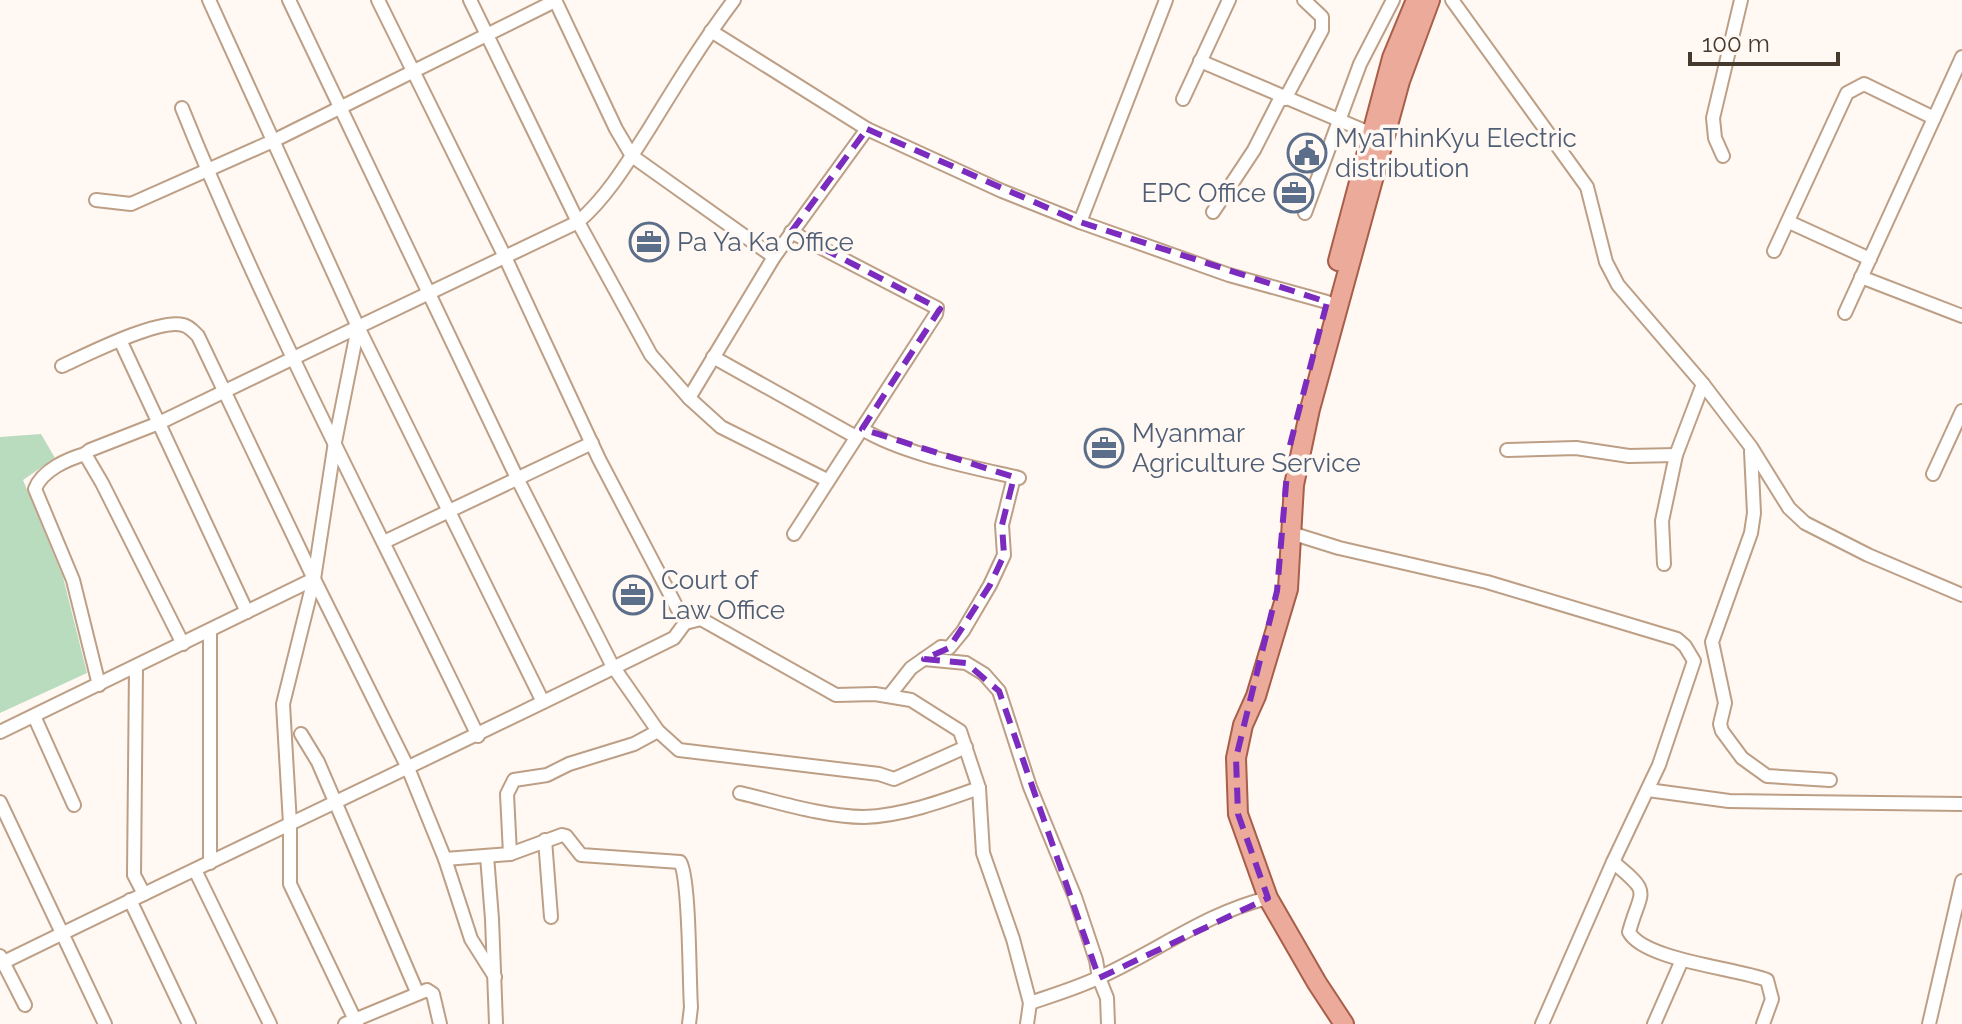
<svg xmlns="http://www.w3.org/2000/svg" width="1962" height="1024" font-family="Raleway,sans-serif">
	<style>
		.green { fill: #b9dcbe }
		.lines { fill: none; stroke-linecap: round; stroke-linejoin: round }
		.street-casing { stroke: #bd9f86; stroke-width: 16 }
		.primary-casing { stroke: #a85e49; stroke-width: 22 }
		.street { stroke: #fff; stroke-width: 12 }
		.primary { stroke: #ebaa9a; stroke-width: 18 }
		.marked { fill: none; stroke: #7b2cbf; stroke-width: 6; stroke-dasharray: 16 10; stroke-linejoin: round }
		.labels { text-anchor: middle; stroke-width: 7; stroke-linejoin: round; paint-order: stroke }
		.service-label { font-size: 26px; fill: #4e5e75; stroke: #fff8f3; text-anchor: start }
	</style>
	<rect width="100%" height="100%" fill="#fff8f3"/>
	<!-- green -->
	<path class="green" d="M41,434L55,458L23,480L63,577L87,673L0,713V437Z"/>
	<g class="lines">
		<defs>
			<g id="street">
				<path d="M209,0L358,327L543,702"/>
				<path d="M289,0L517,478L612,665L658,731L679,750L879,774L894,779L966,747"/>
				<path d="M470,0L578,222L651,355L689,398L721,427L827,480"/>
				<path d="M555,0L616,129L632,156L774,257"/>
				<path d="M1452,0L1587,187L1606,262L1618,285L1703,384L1751,447L1789,508L1805,523L1868,555L1962,595"/>
				<path d="M711,31L867,129L1002,191L1080,222L1229,275L1327,302"/>
				<path d="M1200,61L1372,134"/>
				<path d="M1183,99L1229,0"/>
				<path d="M1285,99L1322,30V17L1304,0"/>
				<path d="M182,108C268,322 378,527 478,736"/>
				<path d="M1723,156L1715,138L1713,118L1741,0"/>
				<path d="M96,200L131,204L273,141L555,1"/>
				<path d="M1213,212L1254,150L1281,97"/>
				<path d="M1305,213L1360,64L1393,0"/>
				<path d="M1080,222L1166,0"/>
				<path d="M1789,222L1870,259"/>
				<path d="M791,232L937,308L936,314L794,534"/>
				<path d="M1774,251L1847,93L1864,84L1934,118"/>
				<path d="M1861,277L1962,316"/>
				<path d="M1845,313L1962,57"/>
				<path d="M120,340L247,612"/>
				<path d="M713,357L856,437"/>
				<path d="M62,366C86,355 159,318 183,325C189,326 194,332 198,336L314,579L408,768L445,859L471,939L495,977"/>
				<path d="M689,398L774,257L867,129"/>
				<path d="M862,429C903,454 971,467 1019,478"/>
				<path d="M1507,450L1576,448L1629,456L1676,455"/>
				<path d="M1751,451L1754,513L1751,533L1712,642L1725,703L1720,724L1722,731L1742,758L1767,776L1830,780"/>
				<path d="M85,454C68,459 42,470 35,489L73,580L99,685"/>
				<path d="M1933,474L1962,411"/>
				<path d="M1291,533L1339,548L1487,582L1677,639L1685,646L1694,661L1659,765L1613,862L1542,1024"/>
				<path d="M384,542L592,443"/>
				<path d="M1664,564L1662,521L1676,455L1703,384"/>
				<path d="M685,623L701,619L836,695L875,694L911,700L960,731L979,788L983,853L1013,939L1030,1003L1027,1024"/>
				<path d="M210,630V863"/>
				<path d="M183,644L102,483L85,454L90,450L159,423L358,327"/>
				<path d="M924,659L966,663L984,674L999,691L1030,787L1075,897L1096,960L1099,978L1107,998L1108,1024"/>
				<path d="M136,667L134,875L144,894"/>
				<path d="M889,696L911,668L941,647L949,648L963,631L990,585L1004,555L1002,525L1014,477"/>
				<path d="M34,716L74,805"/>
				<path d="M0,732L314,579"/>
				<path d="M301,734L318,762L417,992"/>
				<path d="M1648,790L1729,801L1962,804"/>
				<path d="M740,793C778,802 825,817 864,817C902,816 943,801 979,788"/>
				<path d="M0,802L105,1024"/>
				<path d="M545,840L551,917"/>
				<path d="M510,854L562,835L566,836L581,855L680,862C690,878 689,980 691,1007L689,1024"/>
				<path d="M487,856L492,919L496,1024"/>
				<path d="M445,859L510,854L507,794L514,780L547,775L569,764L634,744L658,731"/>
				<path d="M1613,862C1653,895 1641,888 1629,932C1644,960 1735,968 1767,980L1772,999L1763,1024"/>
				<path d="M195,870L270,1024"/>
				<path d="M130,900L189,1024"/>
				<path d="M0,956L25,1005"/>
				<path d="M0,964C224,854 450,749 674,638L685,623L599,459L505,257L378,0"/>
				<path d="M1030,1003C1053,995 1077,988 1100,977C1156,952 1208,912 1268,898"/>
				<path d="M345,1024L427,990L433,994L440,1024"/>
				<path d="M357,1024L290,884V824L283,704L314,579L335,442L358,327L578,222C607,197 628,162 649,129C676,85 703,41 734,0"/>
				<path d="M1654,1024L1682,960"/>
				<path d="M1929,1024L1962,881"/>
			</g>
			<g id="primary">
				<path d="M1338,261L1392,58L1416,0"/>
				<path d="M1344,1024L1317,983L1268,898L1238,814L1236,758L1243,725L1256,696L1288,589L1294,485L1310,409L1400,81L1430,0"/>
			</g>
		</defs>
		<!-- street casing -->
		<use href="#street" class="street-casing"/>
		<!-- primary casing -->
		<use href="#primary" class="primary-casing"/>
		<!-- street -->
		<use href="#street" class="street"/>
		<!-- primary -->
		<use href="#primary" class="primary"/>
	</g>
	<!-- marked area -->
	<path class="marked" d="M867,129L1080,222L1327,302L1289,449L1277,591L1236,758L1238,814L1268,898L1099,978L999,691L966,663L924,659L949,648L990,585L1004,555L1002,525L1014,477L862,429L940,309L791,232Z"/>
	<!-- icons -->
	<defs>
		<symbol id="civic-ring" viewBox="-11 -11 22 22"><circle r="9.5" fill="#fff8f3" stroke="#5c6f8a" stroke-width="1.5"/><path d="M-.6-6.5H3V-4.5H.6V-3L4-1V1h2V6H-6V1h2V-1L-.6-3ZM-1.2 2.5V6h2.4V2.5Z" fill="#5c6f8a"/></symbol>
		<symbol id="office-ring" viewBox="-11 -11 22 22"><circle r="9.5" fill="#fff8f3" stroke="#5c6f8a" stroke-width="1.5"/><path d="M-6-3h4V-5.5h4V-3h4V5H-6ZM-1-4.5V-3h2v-1.5ZM-6 0V1H6V0Z" fill="#5c6f8a"/></symbol>
	</defs>
	<g fill-rule="evenodd">
		<use href="#civic-ring" x="1285" y="131" width="44" height="44"/>
		<use href="#office-ring" x="1272" y="171" width="44" height="44"/>
		<use href="#office-ring" x="627" y="220" width="44" height="44"/>
		<use href="#office-ring" x="1082" y="426" width="44" height="44"/>
		<use href="#office-ring" x="611" y="573" width="44" height="44"/>
	</g>
	<g class="labels">
		<!-- service labels -->
		<g class="service-label">
			<text x="1335" y="147">MyaThinKyu Electric<tspan x="1335" dy="30">distribution</tspan></text>
			<text x="1266" y="202" text-anchor="end">EPC Office</text>
			<text x="677" y="251">Pa Ya Ka Office</text>
			<text x="1132" y="442">Myanmar<tspan x="1132" dy="30">Agriculture Service</tspan></text>
			<text x="661" y="589">Court of<tspan x="661" dy="30">Law Office</tspan></text>
		</g>
	</g>
	<!-- scale -->
	<path d="M1690 52v12h148v-12" fill="none" stroke="#463a2f" stroke-width="4"/>
	<text x="1702" y="52" font-size="24" fill="#463a2f" stroke="#fff8f3" stroke-width="6" paint-order="stroke">100 m</text>
</svg>
